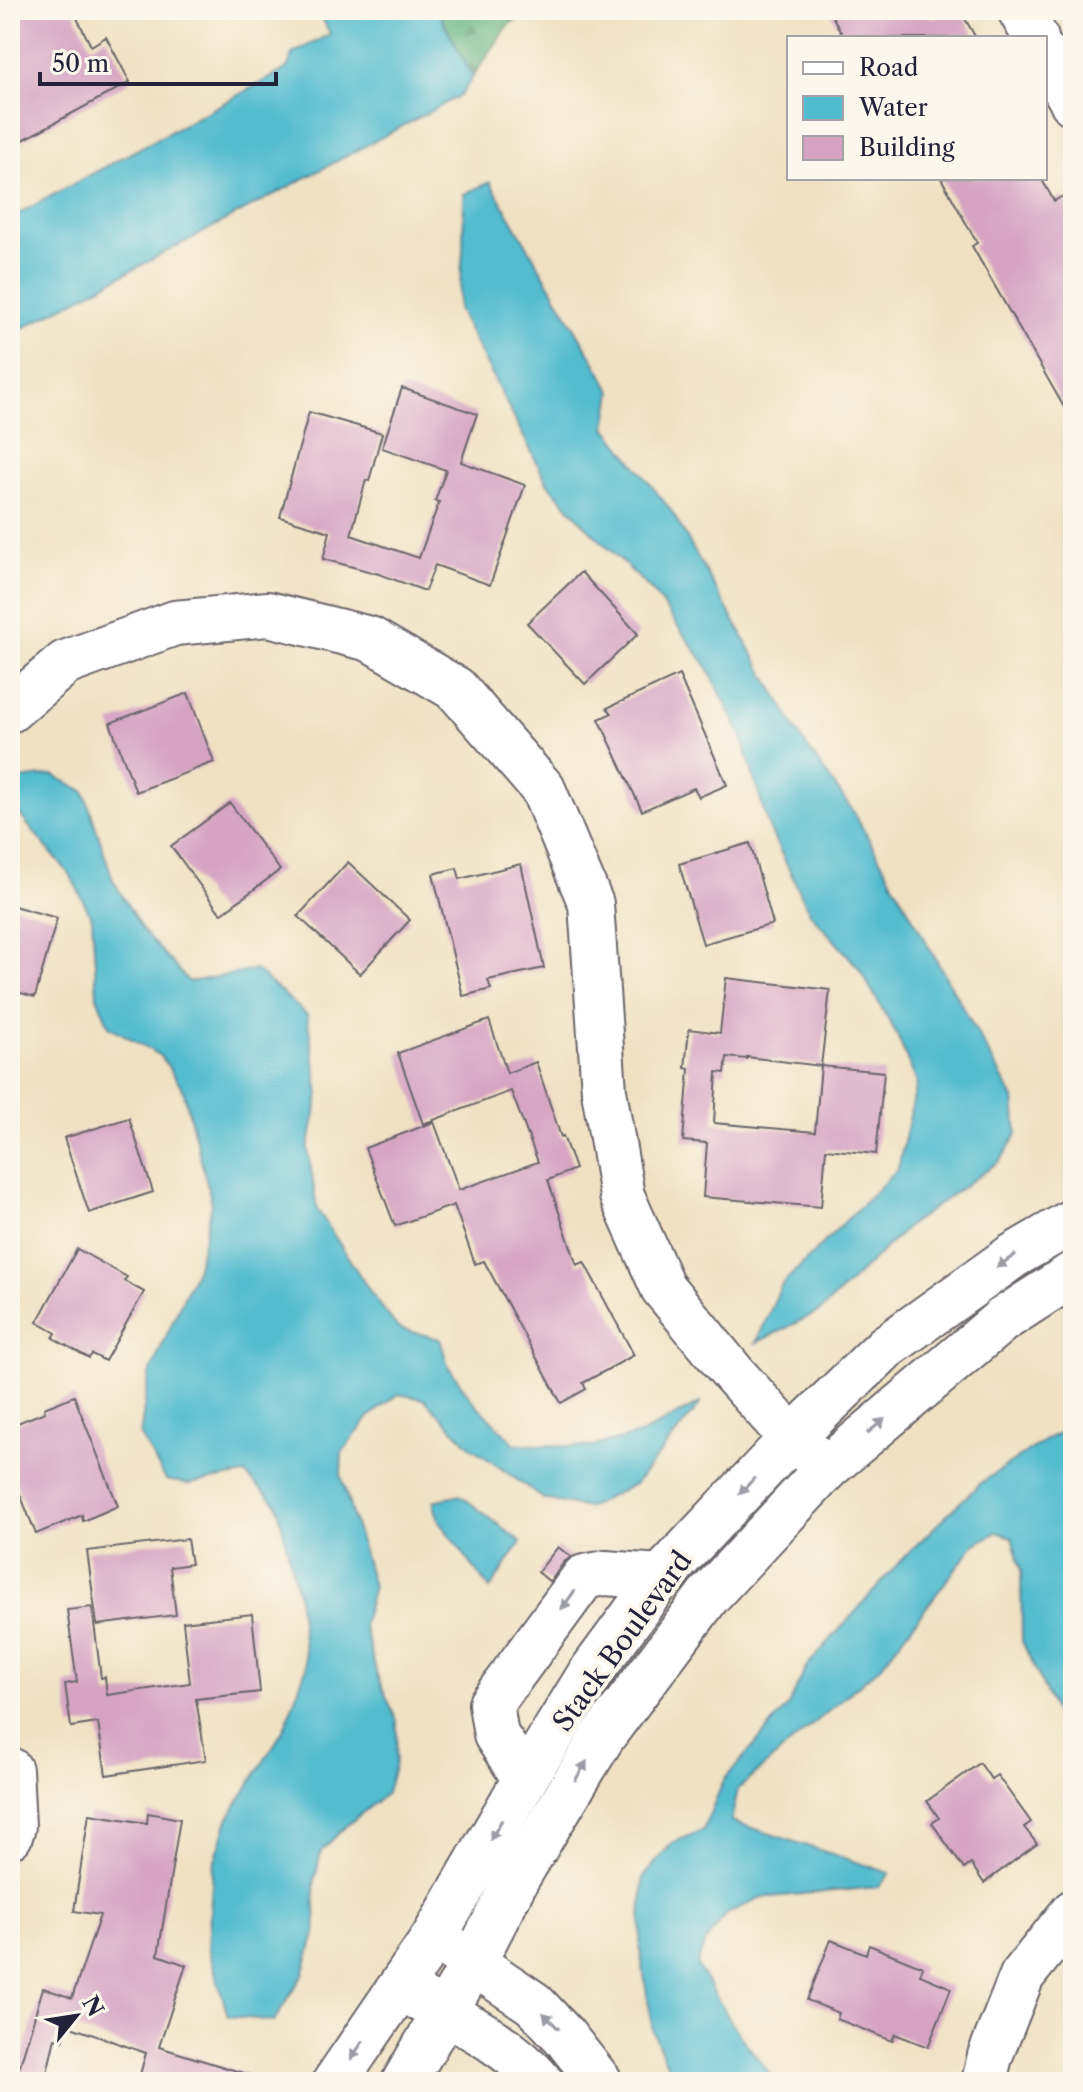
<svg xmlns="http://www.w3.org/2000/svg" width="1083" height="2092" font-family="'Libre Caslon Text',serif">
	<style>
		.forest { fill: url(#forest-firs); stroke: #406a5c; stroke-width: 2 }
		.water { fill: #52bccf; stroke: #3a6f85; stroke-width: 2 }
		.building { fill: #d5a4c2 }
		.lines { fill: none; stroke-linecap: round; stroke-linejoin: round }
		.minor-casing { stroke: #6a656b; stroke-width: 48 }
		.minor { stroke: #fff; stroke-width: 44 }
		.oneway { fill: #9c9ca7 }
		.labels { text-anchor: middle; stroke-width: 8; stroke-linejoin: round; paint-order: stroke }
		.street-label { font-size: 28px; fill: #22223b; stroke: #fbf7ec }
	</style>
	<defs>
		<pattern id="forest-firs" width="22" height="20" patternUnits="userSpaceOnUse" patternTransform="scale(2)"><rect width="22" height="20" fill="#5fb17e"/><path d="M5 1l3.5 6h-7zM16 11l3.5 6h-7z" fill="#4e9068"/></pattern>
	</defs>
	<rect width="100%" height="100%" fill="#fbf7ec"/>
	<filter id="ink" filterUnits="userSpaceOnUse"><feTurbulence type="fractalNoise" baseFrequency=".0125" numOctaves="2"/><feDisplacementMap in="SourceGraphic" scale="16" xChannelSelector="R" yChannelSelector="G"/><feConvolveMatrix kernelMatrix="1 2 1 2 8 2 1 2 1" color-interpolation-filters="sRGB"/></filter>
	<filter id="wash" filterUnits="userSpaceOnUse"><feTurbulence type="fractalNoise" baseFrequency=".006" numOctaves="4" result="noise"/><feDisplacementMap in="SourceGraphic" scale="32" xChannelSelector="R" yChannelSelector="G"/><feGaussianBlur stdDeviation="1.8" result="paint"/><feColorMatrix in="noise" values="0 0 0 0 0 0 0 0 0 0 0 0 0 0 0 0 0 1.4 0 .05"/><feComposite in="paint" operator="in"/></filter>
	<g filter="url(#wash)">
		<rect width="100%" height="100%" fill="#f0e1c3"/>
		<!-- forest -->
		<path class="forest" d="M437,10H535L509,24L473,77Z"/>
		<!-- water -->
		<g class="water">
			<path d="M318,10H437L473,77L461,95L10,335V218L281,72L288,67L292,54L330,34Z"/>
			<path d="M490,182L612,392L606,427L672,512L802,740L853,811L1014,1099L1017,1134L1001,1160L908,1226L822,1310L756,1343L782,1284L898,1169L917,1083L897,1035L859,968L810,913L769,828L741,735L708,668L653,592L587,527L548,484L458,309L463,252L464,194Z"/>
			<path d="M53,775L84,791L113,880L142,930L189,982L256,970L307,1015L319,1094L308,1149L317,1209L371,1293L398,1328L440,1339L448,1366L474,1402L515,1444L589,1447L641,1434L702,1402L635,1484L587,1508L544,1499L471,1447L424,1399L398,1394L369,1417L342,1453L341,1476L373,1586L363,1624L378,1678L397,1721L396,1759L387,1793L346,1826L321,1851L314,1884L316,1931L303,1974L274,2021L228,2016L208,1947L213,1867L228,1819L284,1729L306,1668L298,1595L277,1504L245,1474L189,1484L166,1480L140,1435L149,1375L197,1267L212,1204L183,1089L161,1056L109,1026L97,996L92,918L71,876L27,824L10,801V780Z"/>
			<path d="M1073,1427V1751L1022,1641L1021,1569L1012,1537L997,1532L974,1545L882,1665L738,1789L731,1821L890,1873L879,1887L759,1898L727,1914L705,1942L697,1965L738,2033L776,2082H675L653,2032L640,1949L643,1877L672,1843L703,1830L724,1780L788,1706L807,1666L905,1556L979,1484L1047,1439Z"/>
			<path d="M460,1495L521,1542L490,1589L439,1521L433,1501Z"/>
		</g>
		<g id="blocks">
			<!-- building -->
			<g class="building">
				<path d="M10,10H73L91,46L106,37L130,82L10,147Z"/>
				<path d="M829,10H927L933,19L949,10H960L976,38H844Z"/>
				<path d="M941,178H1041L1054,201L1063,196L1073,214V423L972,246L977,243Z"/>
				<path d="M402,388L477,414L461,462L525,485L490,585L435,565L425,591L379,574L323,559L330,532L280,517L309,412L382,433L369,481L366,480L351,535L419,558L439,502L435,501L446,470L382,448Z"/>
				<path d="M581,572L638,634L585,684L527,623Z"/>
				<path d="M679,675L727,785L699,797L694,788L642,811L599,719L612,713L607,708Z"/>
				<path d="M188,693L214,762L136,792L110,723Z"/>
				<path d="M230,803L280,870L221,914L171,846Z"/>
				<path d="M750,843L773,924L703,944L679,864Z"/>
				<path d="M348,862L410,920L360,974L298,916Z"/>
				<path d="M521,864L544,968L488,980L491,989L463,996L433,874L457,868L460,879Z"/>
				<path d="M10,905L57,918L35,997L10,990Z"/>
				<path d="M726,978L830,990L821,1066L747,1057V1059L727,1057L725,1073L717,1072L714,1123L815,1132L821,1066L884,1072L876,1154L826,1149L821,1207L703,1197L707,1143L683,1141L689,1069L685,1068L689,1029L720,1033Z"/>
				<path d="M489,1020L507,1073L536,1062L561,1137L563,1136L575,1169L548,1180L577,1265L584,1262L634,1355L583,1383L586,1389L561,1403L484,1261L475,1264L454,1205L395,1226L365,1148L434,1122L459,1190L538,1162L511,1091L423,1124L398,1053Z"/>
				<path d="M129,1118L153,1192L89,1213L64,1138Z"/>
				<path d="M77,1249L127,1277L124,1281L144,1292L105,1361L92,1354L89,1358L53,1338L56,1333L37,1322Z"/>
				<path d="M74,1396L118,1506L83,1521L82,1515L36,1534L10,1469V1426L45,1412L44,1408Z"/>
				<path d="M187,1539L191,1564L170,1567L176,1615L97,1625L87,1551Z"/>
				<path d="M558,1547L571,1557L564,1562L550,1582L538,1572Z"/>
				<path d="M92,1607L101,1678L105,1677L107,1695L190,1683L183,1622L252,1614L260,1692L196,1699L206,1760L106,1775L98,1723L71,1727L65,1684L77,1682L67,1610Z"/>
				<path d="M980,1763L991,1779L997,1775L1031,1822L1024,1827L1037,1844L984,1883L971,1864L964,1869L932,1823L939,1818L927,1801Z"/>
				<path d="M148,1813L180,1819L158,1955L186,1965L159,2047L253,2076L252,2082H138L146,2053L68,2026L63,2041L55,2038L45,2082H15L43,1988L72,1998L100,1915L74,1911L89,1814L147,1823Z"/>
				<path d="M831,1940L866,1954L869,1945L923,1967L920,1975L951,1988L928,2047L895,2034L892,2041L837,2019L839,2013L807,2000Z"/>
			</g>
		</g>
	</g>
	<g filter="url(#ink)">
		<use href="#blocks" fill-opacity="0" stroke="#6a656b" stroke-width="2"/>
		<g class="lines">
			<defs>
				<g id="minor">
					<path d="M1020,10L1036,38"/>
					<path d="M1045,54L1073,103"/>
					<path d="M10,710L65,663L175,623L268,614L370,639L456,689L543,789L591,904L604,1091L622,1196L663,1288L733,1373L779,1424L792,1438L827,1468"/>
					<path d="M10,1770L13,1826L10,1836"/>
					<path d="M525,1779L496,1735L491,1704L584,1577L605,1573L661,1577"/>
					<path d="M448,1946L534,2004L564,2036L600,2082"/>
					<path d="M419,1998C462,2022 508,2044 541,2082"/>
					<path d="M335,2082L434,1937L525,1779L589,1675L661,1577L792,1438L886,1347L1013,1256L1073,1221"/>
					<path d="M404,2082L474,1962L517,1878L603,1736L708,1596L827,1468L1002,1320L1073,1274"/>
					<path d="M984,2082L990,2056L1022,1976L1073,1912"/>
				</g>
			</defs>
			<!-- minor casing -->
			<use href="#minor" class="minor-casing"/>
			<!-- minor -->
			<use href="#minor" class="minor"/>
		</g>
		<!-- one-way arrows -->
		<defs><path id="oneway-solid" d="M-6-.8H1V-3.2L6.5 0L1 3.2V.8H-6Z" transform="scale(2)"/></defs>
		<g class="oneway">
			<use href="#oneway-solid" transform="translate(1006 1261) rotate(146)"/>
			<use href="#oneway-solid" transform="translate(876 1426) rotate(-40)"/>
			<use href="#oneway-solid" transform="translate(747 1486) rotate(133)"/>
			<use href="#oneway-solid" transform="translate(568 1600) rotate(126)"/>
			<use href="#oneway-solid" transform="translate(581 1771) rotate(-59)"/>
			<use href="#oneway-solid" transform="translate(496 1830) rotate(120)"/>
			<use href="#oneway-solid" transform="translate(551 2021) rotate(-134)"/>
			<use href="#oneway-solid" transform="translate(357 2050) rotate(124)"/>
		</g>
	</g>
	<g class="labels">
		<!-- street labels -->
		<g class="street-label">
			<text transform="translate(622 1641) rotate(-54)" y="10">Stack Boulevard</text>
		</g>
	</g>
	<!-- margin -->
	<rect width="1083" height="2092" fill="none" stroke="#fbf7ec" stroke-width="40"/>
	<!-- legend -->
	<rect x="787" y="36" width="260" height="144" fill="#fbf7ec" stroke="#a4a2a5" stroke-width="2"/>
	<rect x="803" y="62" width="40" height="12" fill="#ffffff" stroke="#a4a2a5" stroke-width="2"/>
	<text x="859" y="76" font-size="24" fill="#22223b">Road</text>
	<rect x="803" y="96" width="40" height="24" fill="#52bccf" stroke="#a4a2a5" stroke-width="2"/>
	<text x="859" y="116" font-size="24" fill="#22223b">Water</text>
	<rect x="803" y="136" width="40" height="24" fill="#d5a4c2" stroke="#a4a2a5" stroke-width="2"/>
	<text x="859" y="156" font-size="24" fill="#22223b">Building</text>
	<!-- north arrow -->
	<g transform="translate(76 2016) rotate(60)" stroke="#fbf7ec" stroke-width="6" paint-order="stroke">
	<path d="M0-6L14 30L0 20L-14 30Z" fill="#22223b"/>
	<text y="-12" font-size="22" font-weight="bold" text-anchor="middle" fill="#22223b">N</text>
	</g>
	<!-- scale -->
	<path d="M40 72v12h236v-12" fill="none" stroke="#22223b" stroke-width="4"/>
	<text x="52" y="72" font-size="24" fill="#22223b" stroke="#fbf7ec" stroke-width="6" paint-order="stroke">50 m</text>
</svg>
